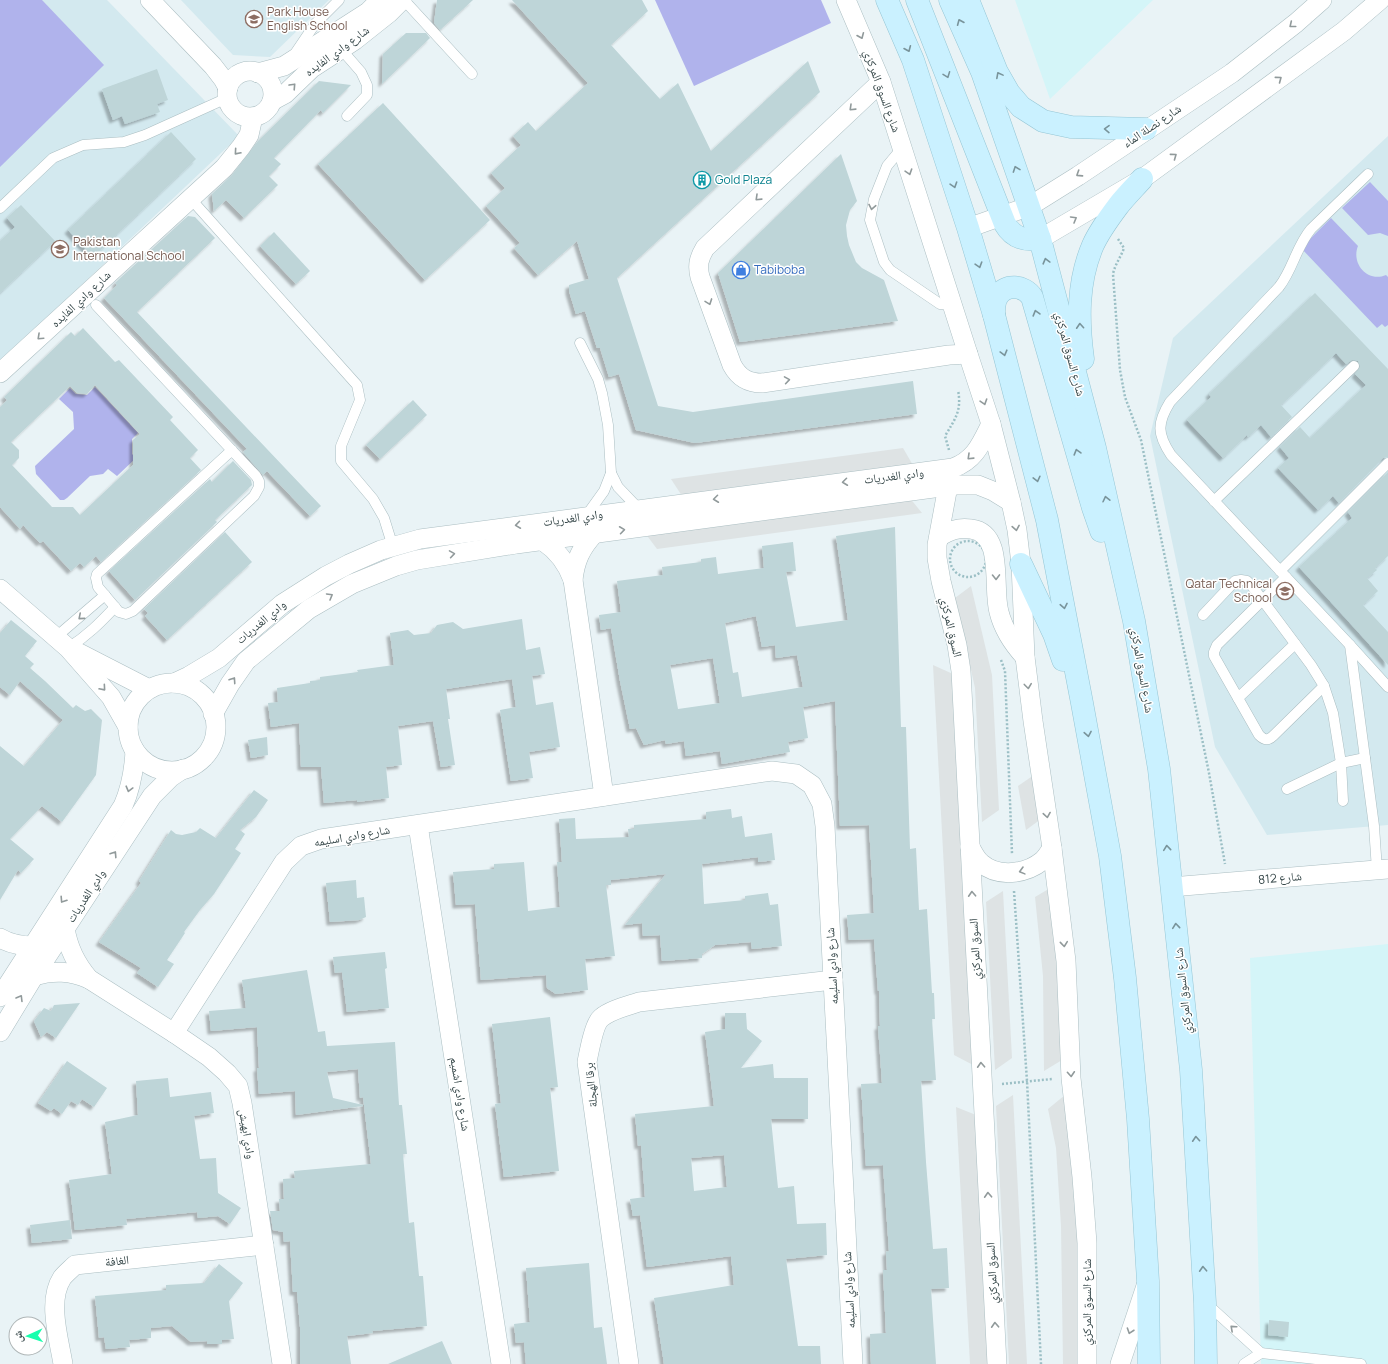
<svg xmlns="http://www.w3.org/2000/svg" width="1388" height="1364" font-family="Manrope,'Noto Naskh Arabic',sans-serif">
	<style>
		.commercial { fill: #d4f5f8 }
		.education { fill: #d3e9ef }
		.green { fill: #b0b3ec }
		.parking { fill: #dee3e4 }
		.building { fill: #bed5d8; fill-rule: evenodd; filter: url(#shadow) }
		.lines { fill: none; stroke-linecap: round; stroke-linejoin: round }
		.service-casing { stroke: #abbec2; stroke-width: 11 }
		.minor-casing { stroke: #abbec2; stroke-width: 20 }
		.secondary-casing { stroke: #95c6d5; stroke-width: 23 }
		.path { stroke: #9bbfc5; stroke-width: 2.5; stroke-dasharray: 2 2; stroke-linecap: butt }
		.service { stroke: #fff; stroke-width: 10 }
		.minor { stroke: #fff; stroke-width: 19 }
		.secondary { stroke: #caf1ff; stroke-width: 22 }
		.oneway { stroke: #79949b }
		.oneway2 { stroke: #919a9b }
		.labels { text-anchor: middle; stroke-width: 3; stroke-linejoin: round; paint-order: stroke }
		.education-label { font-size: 12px; fill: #785e54; stroke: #fff; text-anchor: start }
		.street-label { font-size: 12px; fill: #37484a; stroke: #fff }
		.culture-label { font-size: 12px; fill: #0d838f; stroke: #fff; text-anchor: start }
		.shop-label { font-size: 12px; fill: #366cbe; stroke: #fff; text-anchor: start }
	</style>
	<defs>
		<filter id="shadow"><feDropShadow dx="-3.5" dy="3.5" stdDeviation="1" flood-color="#0004"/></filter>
	</defs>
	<rect width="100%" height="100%" fill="#e9f3f6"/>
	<!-- commercial -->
	<g class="commercial">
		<path d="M1015,0H1153L1050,99Z"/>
		<path d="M1388,944V1364H1261L1250,958Z"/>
	</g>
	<!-- education -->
	<g class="education">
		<path d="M0,0H107L239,136L0,362Z"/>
		<path d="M181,0H329L270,57L233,55Z"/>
		<path d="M1388,136V825L1267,835L1215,747L1150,436L1173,338Z"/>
	</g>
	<!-- green -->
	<g class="green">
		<path d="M0,0H42L104,65L0,167Z"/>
		<path d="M655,0H821L831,23L694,86Z"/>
		<path d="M1370,182L1388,201V236L1380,233L1368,235L1342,208Z"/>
		<path d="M1331,218L1358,246C1351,263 1367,283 1386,275L1388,277V325L1385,327L1382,324L1377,328L1301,248Z"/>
		<path d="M95,387L138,433L132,439V454L136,458L117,476L108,469L103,474L90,476L67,498L64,500H60L36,474L35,466L74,429L73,412L59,399L70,388L76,394L87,395Z"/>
	</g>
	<!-- parking -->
	<g class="parking">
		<path d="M903,448L914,467L682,496L671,479Z"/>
		<path d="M909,497L922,513L657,549L645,533Z"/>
		<path d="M971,586L992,675L999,810L982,822L975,688L955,598Z"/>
		<path d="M933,665L953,674L973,1065L954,1055Z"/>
		<path d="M1034,775L1041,819L1026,830L1018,786Z"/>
		<path d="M1052,887L1061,975L1062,1060L1044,1071L1043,976L1035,897Z"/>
		<path d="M1003,891L1012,1058L995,1070L986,902Z"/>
		<path d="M1013,1095L1027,1364H1009L996,1106Z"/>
		<path d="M1065,1095L1075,1145L1082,1364H1063L1061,1226L1056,1148L1048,1109Z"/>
		<path d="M956,1107L976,1115L989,1364H970Z"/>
	</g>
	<!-- building -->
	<g class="building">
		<path d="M437,0H473L440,30L434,23Z"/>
		<path d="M512,0H642L648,11L611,45L660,99L678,83L711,151L808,61L820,92L617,278L658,406L693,412L913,381L917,414L695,443L636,430L619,374L609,377L600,348H597L585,311L576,314L569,291V285L589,279L577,241L538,275L514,248L520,243L486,206L505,188L491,173L521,145L513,136L528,122L536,131L588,83Z"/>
		<path d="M406,33H426L430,38L382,84L383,54Z"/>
		<path d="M157,69L168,100L157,104L160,112L125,124L122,116L113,120L102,89Z"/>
		<path d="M319,81L351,85L323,113L321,110L274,158L281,164L269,176L278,185L244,218L226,200L214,211L212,194L232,175L258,141Z"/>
		<path d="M383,103L490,220L425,280L318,164Z"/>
		<path d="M171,132L196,159L93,257L68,230Z"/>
		<path d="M841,154L857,201L850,210L846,225L847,236L849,245L856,262L862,268L884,280L898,321L740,342L718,273Z"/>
		<path d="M21,205L55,241L0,293V241L15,227L7,218Z"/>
		<path d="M188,216L195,217L215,238L137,312L321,506L310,516L267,471L263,475L243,452L247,449L104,298L117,285L115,283Z"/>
		<path d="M274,232L310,271L296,284L260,246Z"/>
		<path d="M1315,293L1388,369V457L1383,458L1339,503L1333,496L1318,510L1278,468L1289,458L1280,447L1300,427L1310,438L1366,385L1355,374L1360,367L1358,361L1352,360L1346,364L1336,353L1281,405L1292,417L1271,437L1261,425L1248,437L1247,435L1223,458L1187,420L1211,397L1209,394Z"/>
		<path d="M83,328L115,362L119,360L173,417L170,420L198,450L190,458L201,470L101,562L96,556L84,567L80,563L71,571L43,541L40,543L23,525L20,529L0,507V407L7,400L4,397L71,332L75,336ZM95,385L140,434L133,440V465L80,515L73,507H52L12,465L19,458V450L11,442L70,386L77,393L87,394Z"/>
		<path d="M413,400L427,415L380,459L366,445Z"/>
		<path d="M233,461L251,480L252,485L215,520L217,522L135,600L109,571L210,479L212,482Z"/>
		<path d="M1388,472V556L1375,568L1377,570L1367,578L1378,591L1363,605L1388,632V665L1299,567L1352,518L1348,512Z"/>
		<path d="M895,527L901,727H906L910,849L916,848L919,910L927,909L932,993H934L935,1019H932L936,1080L921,1081L926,1162L933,1249L947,1248L949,1288L931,1289L936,1364H871L870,1334L886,1333L883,1270H887L886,1252L889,1251L883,1165L866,1166L861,1084L882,1083L878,1026H880L879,991H878L874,939L849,940L847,915L874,913L869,825L840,826L835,701L803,707L808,738L788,742L790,752L722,764L720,751L686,756L684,741L666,744L665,740L644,745L636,728L630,729L620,681L611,628L601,630L599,615L621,612L617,581L663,575L662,567L701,562V559L716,557L718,574L764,568L762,546L793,542L796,571L786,572L796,627L848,620L836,536ZM756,616L762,647L775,645L776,658L797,655L803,687L742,697L738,672L733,673L725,623ZM713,658L720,703L678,709L670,665Z"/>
		<path d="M225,532L252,562L167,640L145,616L148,613L144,609Z"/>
		<path d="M522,619L526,650L540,647L545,674L532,676L536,705L553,702L560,747L529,752L533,778L511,781L500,710L516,707L512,679L446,689L450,719H448L455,765L441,767L433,721L398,726L402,765L386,767L389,798L357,802V800L324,803L321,767H301L299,723L271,727L268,703L278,702L277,688L310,683V681L320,680V677L358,672L357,670L394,665L390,633L408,630L414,635L431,633L437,625L453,622L463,629Z"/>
		<path d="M11,620L37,641L25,656L34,664L30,668L45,681L73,708L76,705L85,711L91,709L102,720L96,775L62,822L42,806L10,839L34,859L21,873L18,870L0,900V746L24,766L63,720L20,681L10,695L0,687V633Z"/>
		<path d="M267,737L268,755L251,758L248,740Z"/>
		<path d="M254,790L268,800L256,817L240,830L245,834L235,849L241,853L214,894L200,910L184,932L185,933L167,960L174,964L158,987L137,973L141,968L99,942L141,883L139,881L171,830L176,834L182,835L196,832L200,828L216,838Z"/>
		<path d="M731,809L732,818L742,816L745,837L772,833L775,860L758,862V857L702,864L704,904L745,900V896L768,893L770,905L778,904L782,946L752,949L751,942L715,945L702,954V958L662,961L660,935L643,936L642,923L625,925L666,874L611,880V885H606L615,956L585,959L588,990L556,994L547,988L546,975L481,980L475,904L456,905L453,872L494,869V864L524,862L528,911L560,907L557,862H562L559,819L575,818L576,839L629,837L628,829H634V825L706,819V812Z"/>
		<path d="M356,880L357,898L364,897L366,917L359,920L330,922L326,883Z"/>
		<path d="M385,952L387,968L385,969L389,1008L347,1012L342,972L335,973L333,957Z"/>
		<path d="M307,970L318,1032L325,1031L327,1046L395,1042L399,1105H402L407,1154H403L409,1223L414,1222L419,1276H423L427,1326L372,1331L373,1333L347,1336L351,1364H300V1327L297,1292H293L290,1241L284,1242L283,1232L273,1230L270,1211H280L279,1199H284L283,1179L295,1178L294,1171L371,1164L363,1097L360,1098L358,1069L327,1072L333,1098L363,1105V1106L296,1115L295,1091L259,1094L257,1068H259L257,1027L211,1031L209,1011L246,1008L242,980Z"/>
		<path d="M80,1003L56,1038L47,1032L41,1037L34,1021L44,1008L51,1011L54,1005Z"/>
		<path d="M725,1013H746L747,1029L762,1041L741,1068L773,1064L774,1078H808V1119H771L778,1188L794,1186L797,1224L826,1223L827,1255L786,1259L798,1346H820L821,1364H664L654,1298L734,1285L731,1256L647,1267L640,1215L633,1216L630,1199L645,1197L641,1145L638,1146L635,1114L714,1106L705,1032L725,1029ZM724,1155L727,1187L694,1191L691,1158Z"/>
		<path d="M550,1017L558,1087L550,1088L559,1171L504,1177L495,1104L501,1103L492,1024Z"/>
		<path d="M67,1061L107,1088L94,1107L82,1099L78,1105L71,1101L62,1114L54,1108L51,1111L38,1103Z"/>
		<path d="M168,1078L170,1097L211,1092L214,1113L194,1116L200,1159L216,1158L218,1193L241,1208L230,1224L218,1216L198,1218L197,1212L126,1219L127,1225L75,1230L69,1180L112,1174L105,1122L138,1115L136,1081Z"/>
		<path d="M70,1220L72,1239L32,1243L30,1225Z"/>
		<path d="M589,1263L594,1328L602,1327L607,1364H526L524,1342L516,1343L514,1324L530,1322L526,1268Z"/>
		<path d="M219,1264L243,1283L229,1301L234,1339L222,1340V1344H207V1341L191,1342L172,1326L151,1328V1338L129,1340L130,1347L106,1349L104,1337L99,1338L95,1296L166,1290V1285L204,1283Z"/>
		<path d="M1269,1320L1289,1322L1288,1337L1268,1335Z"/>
		<path d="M442,1341L452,1364H388Z"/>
	</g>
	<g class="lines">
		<defs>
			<g id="service">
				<path d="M404,0L472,74"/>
				<path d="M341,49L361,72L367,85V95L347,116"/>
				<path d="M296,52L315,24L339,0"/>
				<path d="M902,148L887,166L874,199L870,220L884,262L890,270L940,304L952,305"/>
				<path d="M1368,174L1311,229C1296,247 1293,269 1279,287L1170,402C1157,423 1157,434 1171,455L1350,645L1388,687"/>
				<path d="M190,198L357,385L360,400L341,446V461L373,499L384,518L393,547"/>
				<path d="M0,208L53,158L83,145L124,142L145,135L227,98"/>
				<path d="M96,305L256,476L259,481V487L254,496L133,611L126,614L119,612L98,587L96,578L97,574L232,450"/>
				<path d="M580,343L598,379L602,393L608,425L611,473L618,487L639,509"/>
				<path d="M1214,501L1354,366"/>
				<path d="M586,516L604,491L611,473"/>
				<path d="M1280,571L1388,463"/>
				<path d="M1286,577L1217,645L1214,652V656L1259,735C1264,740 1268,741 1273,736L1324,686"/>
				<path d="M1203,615L1235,581L1241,580L1247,581L1252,586L1311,665L1324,686L1333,713L1341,763L1343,801"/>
				<path d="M56,637L105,595"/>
				<path d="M1350,645L1374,826L1377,870"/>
				<path d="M68,648C87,636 100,623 115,607"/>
				<path d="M1238,698L1295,644"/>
				<path d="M1287,789L1341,763L1365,758"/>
				<path d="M1207,1304L1261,1353L1361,1364"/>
				<path d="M1244,1364L1261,1353"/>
			</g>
			<g id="minor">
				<path d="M150,0L213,66L223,79L228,88"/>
				<path d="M846,0L881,82L968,354L991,424L1011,502L1017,530L1021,564L1025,657L1033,721L1052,848L1066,961L1071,1078L1082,1177L1087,1243V1364"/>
				<circle cx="250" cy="94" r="23"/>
				<path d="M258,73L284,66L368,12L380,0"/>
				<path d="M881,82L705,248C699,258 697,265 700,277L732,365C739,378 748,383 762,383L949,355L968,354"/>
				<path d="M272,101L285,94L312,68L355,40L389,13L402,0"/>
				<path d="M968,228L1030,206L1078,176L1232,73L1296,23L1322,0"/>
				<path d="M1040,239L1142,179L1344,31L1380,0"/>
				<path d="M0,373L224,168L241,147L249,135L253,117"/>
				<path d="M948,486L937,545V558L941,581L957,645L961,671L997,1364"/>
				<path d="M594,534C581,548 575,561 573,580L604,796"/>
				<path d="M939,537C949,531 958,527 971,529C1005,533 992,588 999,612C1003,628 1013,644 1025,657"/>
				<path d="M543,541C558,551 567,563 573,580"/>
				<path d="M0,589L68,648L111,697L128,727"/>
				<path d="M77,652L149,689"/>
				<path d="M174,683L189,676L219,658L282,604L326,576L349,564L381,550L420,539L953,468C975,460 981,444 991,424"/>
				<circle cx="172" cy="727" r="44"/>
				<path d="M213,714L230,684L246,661L309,609L352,584L396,566L417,560L516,544L956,485H978L993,491L1011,502"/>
				<path d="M418,825L501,1364"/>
				<path d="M970,847C973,852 976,859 981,863C998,878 1026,874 1042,861C1046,858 1049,853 1052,848"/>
				<path d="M1171,887L1388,869"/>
				<path d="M65,928C68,948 76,964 89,979"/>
				<path d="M0,938C10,944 22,946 34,946"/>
				<path d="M34,976C54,970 70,971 89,979L174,1033L209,1057L227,1073L238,1086L242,1103L282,1364"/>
				<path d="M0,997L123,806C131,788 134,770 135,751"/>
				<path d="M0,1032L34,976L152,796L171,777L183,769"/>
				<path d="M174,1033L284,862L301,846L321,839L772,771L796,774L812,785L822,804L825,826L853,1364"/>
				<path d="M63,1364C59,1339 47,1301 62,1278C65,1274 71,1269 75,1265L264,1245"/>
				<path d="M629,1364L587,1062C589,1052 594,1024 601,1018C610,1010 627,1006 639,1002L833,980"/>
				<path d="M1120,1364L1146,1286"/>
			</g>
			<g id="secondary">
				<path d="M887,0L913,60L968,228L994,315L1047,520L1082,703L1110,856L1125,978L1138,1119L1148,1281L1149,1364"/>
				<path d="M917,0L1005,224C1013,238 1025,241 1040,239"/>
				<path d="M950,0L982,72L1040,239L1095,448L1134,621L1159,769L1191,1070L1205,1303L1206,1364"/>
				<path d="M968,0L997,72L1009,93L1021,107L1043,121L1071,127L1146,129"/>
				<path d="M994,315C994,309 994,302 997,297C1005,283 1024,285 1032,297L1093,508L1101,531"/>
				<path d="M1083,359C1078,321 1077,282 1093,245C1099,232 1109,218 1118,206C1125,197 1134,188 1142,179"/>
				<path d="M1021,564L1054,634L1063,660"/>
			</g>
		</defs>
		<!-- service casing -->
		<use href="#service" class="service-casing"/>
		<!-- minor casing -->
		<use href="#minor" class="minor-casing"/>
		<!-- secondary casing -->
		<use href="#secondary" class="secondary-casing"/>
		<!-- path -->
		<g class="path">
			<path d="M1118,239L1124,248C1121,257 1115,264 1113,274L1120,370L1125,397L1141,440L1209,773L1225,864"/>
			<path d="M949,450L945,436C955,419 962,411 958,390"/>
			<circle cx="968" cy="559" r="18"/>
			<path d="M1001,660L1005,671L1012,854"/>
			<path d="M1014,891L1027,1081L1041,1364"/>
			<path d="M1002,1084L1052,1079"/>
		</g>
		<!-- service -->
		<use href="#service" class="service"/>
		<!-- minor -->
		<use href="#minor" class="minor"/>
		<!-- secondary -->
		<use href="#secondary" class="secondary"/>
	</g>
	<!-- one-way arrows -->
	<defs><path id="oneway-chevron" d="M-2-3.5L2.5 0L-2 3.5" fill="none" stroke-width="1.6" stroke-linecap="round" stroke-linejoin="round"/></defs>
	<g class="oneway">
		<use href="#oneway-chevron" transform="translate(960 22) rotate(-113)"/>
		<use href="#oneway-chevron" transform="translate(908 49) rotate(67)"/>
		<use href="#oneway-chevron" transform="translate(947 75) rotate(69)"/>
		<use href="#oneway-chevron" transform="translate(999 75) rotate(-118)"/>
		<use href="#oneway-chevron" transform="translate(1107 129) rotate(-179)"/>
		<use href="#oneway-chevron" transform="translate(1016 169) rotate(-110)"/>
		<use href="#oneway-chevron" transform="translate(954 185) rotate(72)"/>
		<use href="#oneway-chevron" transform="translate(1046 261) rotate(-105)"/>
		<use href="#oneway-chevron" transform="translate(979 265) rotate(73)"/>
		<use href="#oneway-chevron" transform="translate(1036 313) rotate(-106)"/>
		<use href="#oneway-chevron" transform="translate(1080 326) rotate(-94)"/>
		<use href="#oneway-chevron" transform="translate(1004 353) rotate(75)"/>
		<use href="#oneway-chevron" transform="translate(1077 452) rotate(-106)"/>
		<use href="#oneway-chevron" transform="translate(1037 479) rotate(76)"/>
		<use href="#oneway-chevron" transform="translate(1106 499) rotate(-103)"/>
		<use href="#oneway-chevron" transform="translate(1064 606) rotate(79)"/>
		<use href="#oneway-chevron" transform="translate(1088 734) rotate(80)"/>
		<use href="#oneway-chevron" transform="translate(1167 848) rotate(-96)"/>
		<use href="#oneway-chevron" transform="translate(1176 926) rotate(-96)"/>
		<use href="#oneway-chevron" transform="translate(1196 1139) rotate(-94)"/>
		<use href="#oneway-chevron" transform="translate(1203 1269) rotate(-93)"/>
	</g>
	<g class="oneway2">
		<use href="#oneway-chevron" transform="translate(1292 25) rotate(141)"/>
		<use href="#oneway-chevron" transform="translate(861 36) rotate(67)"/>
		<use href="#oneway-chevron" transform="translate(1279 79) rotate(-37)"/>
		<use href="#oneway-chevron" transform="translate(293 86) rotate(-47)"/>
		<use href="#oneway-chevron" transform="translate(852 108) rotate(136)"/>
		<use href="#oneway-chevron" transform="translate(237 152) rotate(131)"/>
		<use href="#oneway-chevron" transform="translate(1174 156) rotate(-36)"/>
		<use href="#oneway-chevron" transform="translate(909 172) rotate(72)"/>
		<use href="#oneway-chevron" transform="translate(1079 174) rotate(147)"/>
		<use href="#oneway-chevron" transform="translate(758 198) rotate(136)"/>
		<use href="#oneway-chevron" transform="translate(872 207) rotate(101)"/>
		<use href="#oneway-chevron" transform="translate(1074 219) rotate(-30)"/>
		<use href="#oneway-chevron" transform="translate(709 302) rotate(70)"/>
		<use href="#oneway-chevron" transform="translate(40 337) rotate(137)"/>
		<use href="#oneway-chevron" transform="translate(787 380) rotate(-9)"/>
		<use href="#oneway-chevron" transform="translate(984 402) rotate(72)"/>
		<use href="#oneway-chevron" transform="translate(970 457) rotate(136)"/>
		<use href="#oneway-chevron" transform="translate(845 482) rotate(173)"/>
		<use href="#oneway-chevron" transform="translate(716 499) rotate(173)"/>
		<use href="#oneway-chevron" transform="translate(518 525) rotate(172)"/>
		<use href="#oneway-chevron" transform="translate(1016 528) rotate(80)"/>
		<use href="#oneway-chevron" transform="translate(622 530) rotate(-8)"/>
		<use href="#oneway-chevron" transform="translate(452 554) rotate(-9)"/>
		<use href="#oneway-chevron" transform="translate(996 577) rotate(89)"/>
		<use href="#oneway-chevron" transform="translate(330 596) rotate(-30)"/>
		<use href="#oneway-chevron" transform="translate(81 617) rotate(139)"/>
		<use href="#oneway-chevron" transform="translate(233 680) rotate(-56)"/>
		<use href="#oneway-chevron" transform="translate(1028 686) rotate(83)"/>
		<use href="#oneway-chevron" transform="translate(103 688) rotate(49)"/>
		<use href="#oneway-chevron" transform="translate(129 789) rotate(105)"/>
		<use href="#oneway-chevron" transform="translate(1047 815) rotate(81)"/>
		<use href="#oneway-chevron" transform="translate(114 854) rotate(-57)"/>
		<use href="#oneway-chevron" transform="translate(1022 871) rotate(165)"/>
		<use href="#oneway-chevron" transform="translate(972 894) rotate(-93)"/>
		<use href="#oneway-chevron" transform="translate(63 900) rotate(123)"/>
		<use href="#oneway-chevron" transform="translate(1064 944) rotate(84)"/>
		<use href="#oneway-chevron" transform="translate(20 998) rotate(-59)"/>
		<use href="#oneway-chevron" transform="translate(981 1065) rotate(-93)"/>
		<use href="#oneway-chevron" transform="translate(1071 1074) rotate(86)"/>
		<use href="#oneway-chevron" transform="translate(988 1195) rotate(-93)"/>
		<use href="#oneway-chevron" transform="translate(995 1325) rotate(-93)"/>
		<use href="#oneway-chevron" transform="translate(1233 1328) rotate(-138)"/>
		<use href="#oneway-chevron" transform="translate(1130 1331) rotate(109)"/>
	</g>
	<!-- icons -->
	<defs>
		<symbol id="school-ring" viewBox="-11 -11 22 22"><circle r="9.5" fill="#fff" stroke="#8d6e63" stroke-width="1.5"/><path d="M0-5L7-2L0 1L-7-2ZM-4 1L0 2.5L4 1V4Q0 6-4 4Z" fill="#8d6e63"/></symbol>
		<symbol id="building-ring" viewBox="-11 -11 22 22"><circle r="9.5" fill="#fff" stroke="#0f9aa8" stroke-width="1.5"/><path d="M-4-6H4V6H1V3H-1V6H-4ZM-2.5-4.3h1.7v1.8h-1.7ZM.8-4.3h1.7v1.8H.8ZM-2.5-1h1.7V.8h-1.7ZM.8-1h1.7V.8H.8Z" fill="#0f9aa8"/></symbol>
		<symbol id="shop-ring" viewBox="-11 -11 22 22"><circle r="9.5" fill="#fff" stroke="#3f7fe0" stroke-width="1.5"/><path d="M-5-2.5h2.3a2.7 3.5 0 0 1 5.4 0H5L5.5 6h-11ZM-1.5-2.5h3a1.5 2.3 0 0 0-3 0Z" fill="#3f7fe0"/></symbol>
	</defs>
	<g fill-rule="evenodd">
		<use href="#school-ring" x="244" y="9" width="20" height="20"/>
		<use href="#building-ring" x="692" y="170" width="20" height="20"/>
		<use href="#school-ring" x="50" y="239" width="20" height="20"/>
		<use href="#shop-ring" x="731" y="260" width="20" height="20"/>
		<use href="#school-ring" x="1275" y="581" width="20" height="20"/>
	</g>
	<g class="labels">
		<!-- education labels -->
		<g class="education-label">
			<text x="267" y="16">Park House<tspan x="267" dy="14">English School</tspan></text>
			<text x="73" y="246">Pakistan<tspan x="73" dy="14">International School</tspan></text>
			<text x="1272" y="588" text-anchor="end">Qatar Technical<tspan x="1272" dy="14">School</tspan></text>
		</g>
		<!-- street labels -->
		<g class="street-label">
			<text transform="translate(337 51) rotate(-36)" y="4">شارع وادي الفايده</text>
			<text transform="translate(882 91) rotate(70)" y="4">شارع السوق المركزي</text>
			<text transform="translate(1152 126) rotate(-34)" y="4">شارع نصلة الماء</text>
			<text transform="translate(81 299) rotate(-43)" y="4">شارع وادي الفايده</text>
			<text transform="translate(1070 354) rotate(75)" y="4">شارع السوق المركزي</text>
			<text transform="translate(894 476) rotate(-7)" y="4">وادي الغدريات</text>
			<text transform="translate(573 518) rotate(-8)" y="4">وادي الغدريات</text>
			<text transform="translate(261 622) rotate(-40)" y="4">وادي الغدريات</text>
			<text transform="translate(951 627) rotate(77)" y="4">السوق المركزي</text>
			<text transform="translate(1142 670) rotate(80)" y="4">شارع السوق المركزي</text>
			<text transform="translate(352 836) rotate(-10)" y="4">شارع وادي اسليمه</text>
			<text transform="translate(1280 878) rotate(-5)" y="4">شارع 812</text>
			<text transform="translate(86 896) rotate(-57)" y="4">وادي الغدريات</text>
			<text transform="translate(975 949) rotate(-93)" y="4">السوق المركزي</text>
			<text transform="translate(832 966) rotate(-93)" y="4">شارع وادي اسليمه</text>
			<text transform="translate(1183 991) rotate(-96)" y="4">شارع السوق المركزي</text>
			<text transform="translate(591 1085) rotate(-96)" y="4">برقا الهجلة</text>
			<text transform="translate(460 1094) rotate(81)" y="4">شارع وادي اشميم</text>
			<text transform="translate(247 1134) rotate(81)" y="4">وادي ابهيش</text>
			<text transform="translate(117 1261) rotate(-6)" y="4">الغافة</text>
			<text transform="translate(992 1273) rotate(-93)" y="4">السوق المركزي</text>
			<text transform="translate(849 1290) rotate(-93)" y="4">شارع وادي اسليمه</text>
			<text transform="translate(1087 1302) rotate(-90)" y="4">شارع السوق المركزي</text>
		</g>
		<!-- culture labels -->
		<g class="culture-label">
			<text x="715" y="184">Gold Plaza</text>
		</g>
		<!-- shop labels -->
		<g class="shop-label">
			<text x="754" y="274">Tabiboba</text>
		</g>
	</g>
	<!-- north arrow -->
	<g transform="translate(28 1336) rotate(267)"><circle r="19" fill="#ffffff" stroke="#afb6b7"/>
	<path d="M0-3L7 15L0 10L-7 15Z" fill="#17ffad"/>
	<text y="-6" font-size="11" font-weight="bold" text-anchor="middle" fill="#37484a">ش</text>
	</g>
</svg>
